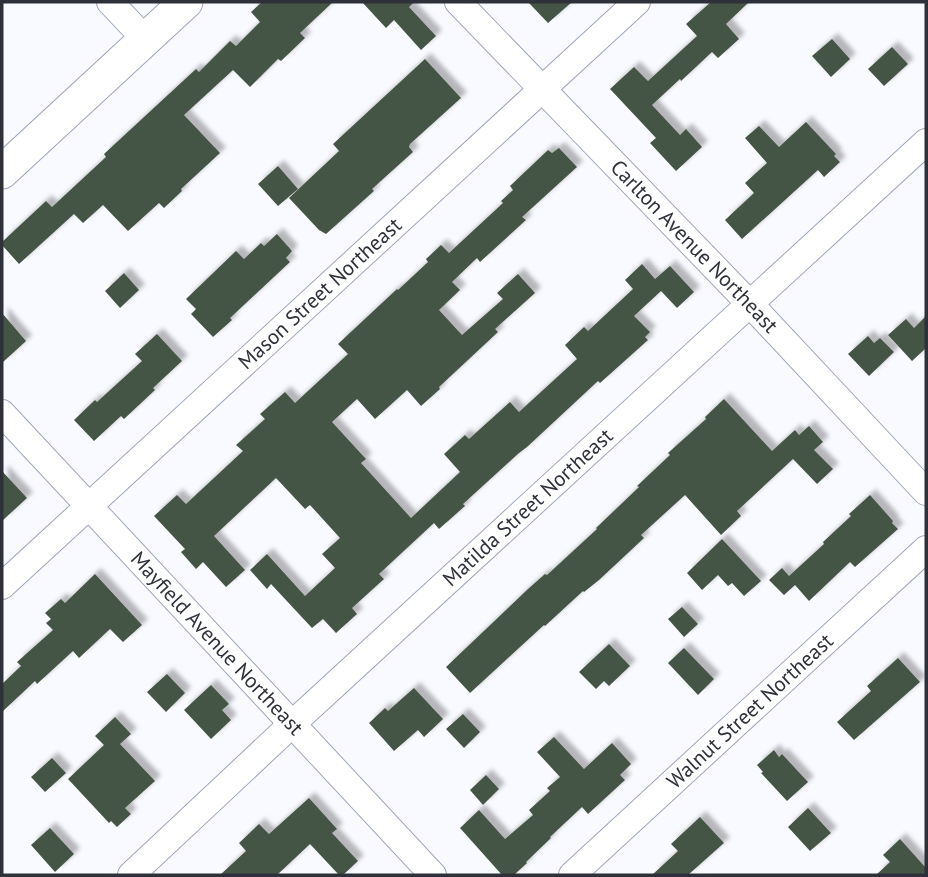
<svg xmlns="http://www.w3.org/2000/svg" width="928" height="877" font-family="'PT Sans',sans-serif">
	<style>
		.building { fill: #455544; filter: url(#shadow) }
		.lines { fill: none; stroke-linecap: round; stroke-linejoin: round }
		.minor-casing { stroke: #a1a5bc; stroke-width: 28 }
		.tertiary-casing { stroke: #a1a5bc; stroke-width: 35 }
		.minor { stroke: #fff; stroke-width: 26 }
		.tertiary { stroke: #fff; stroke-width: 33 }
		.labels { text-anchor: middle; stroke-width: 7; stroke-linejoin: round; paint-order: stroke }
		.street-label { font-size: 21px; fill: #2f313a; stroke: #fff }
	</style>
	<defs>
		<filter id="shadow"><feDropShadow dx="6" dy="-6" stdDeviation="2" flood-color="#0004"/></filter>
	</defs>
	<rect width="100%" height="100%" fill="#f9faff"/>
	<!-- building -->
	<g class="building">
		<path d="M262,2H333L300,33L305,38L281,61L278,59L250,87L233,70L184,115L220,153L181,189L182,191L164,208L159,203L128,231L103,205L83,223L74,214L19,264L2,245V242L46,201L52,207L106,157L104,154L196,69L199,72L230,41L236,46L260,22L251,12Z"/>
		<path d="M362,2H414L409,7L436,36L421,50L394,20L386,28Z"/>
		<path d="M528,2H572L548,23Z"/>
		<path d="M711,2H749L726,24L739,39L718,58L712,52L681,81L680,79L652,105L680,135L686,129L702,147L676,171L650,143L656,138L610,89L634,67L648,81L697,36L686,24Z"/>
		<path d="M832,39L850,59L831,77L812,56Z"/>
		<path d="M892,47L908,64L884,86L868,69Z"/>
		<path d="M425,59L461,98L410,144L409,147L413,152L372,189L374,191L326,234L319,230L289,198L339,151L333,144Z"/>
		<path d="M806,122L836,154L834,156L840,162L824,177L818,170L742,239L725,220L754,193L745,183L767,163L745,138L759,126L779,147Z"/>
		<path d="M559,148L577,167L522,217L526,220L480,262L477,258L452,282L460,290L439,310L462,335L503,299L497,293L518,274L535,293L495,329L498,332L439,387L440,389L421,406L407,390L375,419L357,399L332,422L366,459L361,463L411,518L460,472L444,454L465,435L469,439L510,402L519,412L577,359L565,345L584,327L588,331L633,289L625,280L642,264L655,279L670,266L694,292L677,308L661,291L634,316L650,332L645,337L648,340L600,383L598,381L527,447L519,453L463,504L465,506L439,529L434,523L379,574L384,579L352,608L357,614L336,633L323,619L312,628L271,584L267,589L250,570L267,554L305,596L335,568L322,554L340,538L310,505L305,509L276,478L214,536L245,570L226,587L203,562L196,569L181,552L185,549L154,516L177,495L186,504L243,451L236,445L265,419L260,414L285,392L295,403L348,354L338,344L397,289L398,290L428,262L426,259L441,245L449,253L503,203L501,201L513,190L510,186L548,150L552,153Z"/>
		<path d="M278,166L298,189L278,206L258,184Z"/>
		<path d="M277,234L292,251L286,258L290,262L230,318L232,320L213,337L191,314L196,309L186,299L236,251L244,259L261,243L264,246Z"/>
		<path d="M124,273L139,290L120,308L105,291Z"/>
		<path d="M2,313L26,341L2,363Z"/>
		<path d="M926,316V348L912,361L888,335L906,319L914,328Z"/>
		<path d="M157,334L182,361L153,388L155,390L124,419L121,416L94,441L74,420L95,400L97,402L142,361L135,354Z"/>
		<path d="M868,336L874,343L880,338L894,352L869,376L848,354Z"/>
		<path d="M724,399L772,451L795,430L799,435L809,426L823,442L814,450L833,469L817,484L793,459L737,511L741,516L721,535L685,495L641,535L644,538L599,580L584,592L583,591L545,626L544,625L470,693L446,667L528,589L545,574L547,575L597,529L596,528L639,487L637,486L670,455L668,453L706,419L705,417Z"/>
		<path d="M2,471L27,498L2,521Z"/>
		<path d="M870,495L893,521L892,523L898,529L855,567L850,562L809,601L795,585L784,595L769,580L782,568L789,576L824,544L823,542L851,516L849,514Z"/>
		<path d="M722,539L761,581L744,596L732,583L728,586L718,575L702,590L687,573Z"/>
		<path d="M95,574L142,625L123,642L110,629L79,658L73,651L37,684L35,681L2,712V684L21,666L17,662L53,630L46,623L51,619L45,613L61,599L65,603Z"/>
		<path d="M682,607L698,624L684,637L668,619Z"/>
		<path d="M609,644L630,666L609,686L604,681L596,689L579,672Z"/>
		<path d="M684,648L714,679L698,695L668,663Z"/>
		<path d="M898,658L920,682L854,740L837,722L871,691L867,686Z"/>
		<path d="M167,674L185,693L166,712L147,692Z"/>
		<path d="M211,685L229,704L222,710L231,720L211,739L184,710Z"/>
		<path d="M414,688L443,719L424,737L418,730L394,751L369,723L385,708L388,711Z"/>
		<path d="M463,714L480,732L464,748L446,729Z"/>
		<path d="M115,717L131,734L120,744L155,781L125,808L131,814L117,827L111,821L109,823L68,779L104,745L95,736Z"/>
		<path d="M554,737L584,769L612,743L631,764L620,775L625,780L588,814L582,807L550,837L551,838L526,862L527,863L514,875H502L460,828L479,810L505,839L533,815L529,810L550,791L547,788L560,777L537,752Z"/>
		<path d="M774,750L779,757L782,754L808,782L787,801L761,773L763,772L757,765Z"/>
		<path d="M52,758L66,773L45,792L31,777Z"/>
		<path d="M486,775L499,789L483,805L470,790Z"/>
		<path d="M309,798L337,829L332,833L358,861L343,875H339L310,844L277,875H220L246,851L239,843L259,824L269,834Z"/>
		<path d="M808,808L831,833L810,851L788,827Z"/>
		<path d="M700,817L724,843L688,875H652L678,851L671,844Z"/>
		<path d="M50,828L74,854L55,872L31,845Z"/>
		<path d="M900,839L926,868V875H876L890,862L883,855Z"/>
	</g>
	<g class="lines">
		<defs>
			<g id="minor">
				<path d="M110,2L145,39"/>
				<path id="s1" d="M458,2L750,304L926,492"/>
				<path id="s2" d="M2,413L433,875"/>
				<path id="s3" d="M2,586L637,2"/>
				<path id="s4" d="M131,875L291,725L926,142"/>
				<path id="s5" d="M572,875L926,549"/>
			</g>
			<path id="tertiary" d="M2,172L186,2"/>
		</defs>
		<!-- minor casing -->
		<use href="#minor" class="minor-casing"/>
		<!-- tertiary casing -->
		<use href="#tertiary" class="tertiary-casing"/>
		<!-- minor -->
		<use href="#minor" class="minor"/>
		<!-- tertiary -->
		<use href="#tertiary" class="tertiary"/>
	</g>
	<g class="labels">
		<!-- street labels -->
		<g class="street-label">
			<text dy="7" stroke="none"><textPath href="#s1" startOffset="340">Carlton Avenue Northeast</textPath></text>
			<text dy="7" stroke="none"><textPath href="#s3" startOffset="432">Mason Street Northeast</textPath></text>
			<text dy="7" stroke="none"><textPath href="#s4" startOffset="541">Matilda Street Northeast</textPath></text>
			<text dy="7" stroke="none"><textPath href="#s2" startOffset="315">Mayfield Avenue Northeast</textPath></text>
			<text dy="7" stroke="none"><textPath href="#s5" startOffset="242">Walnut Street Northeast</textPath></text>
		</g>
	</g>
	<!-- border -->
	<rect width="928" height="877" fill="none" stroke="#2f313a" stroke-width="7"/>
</svg>
